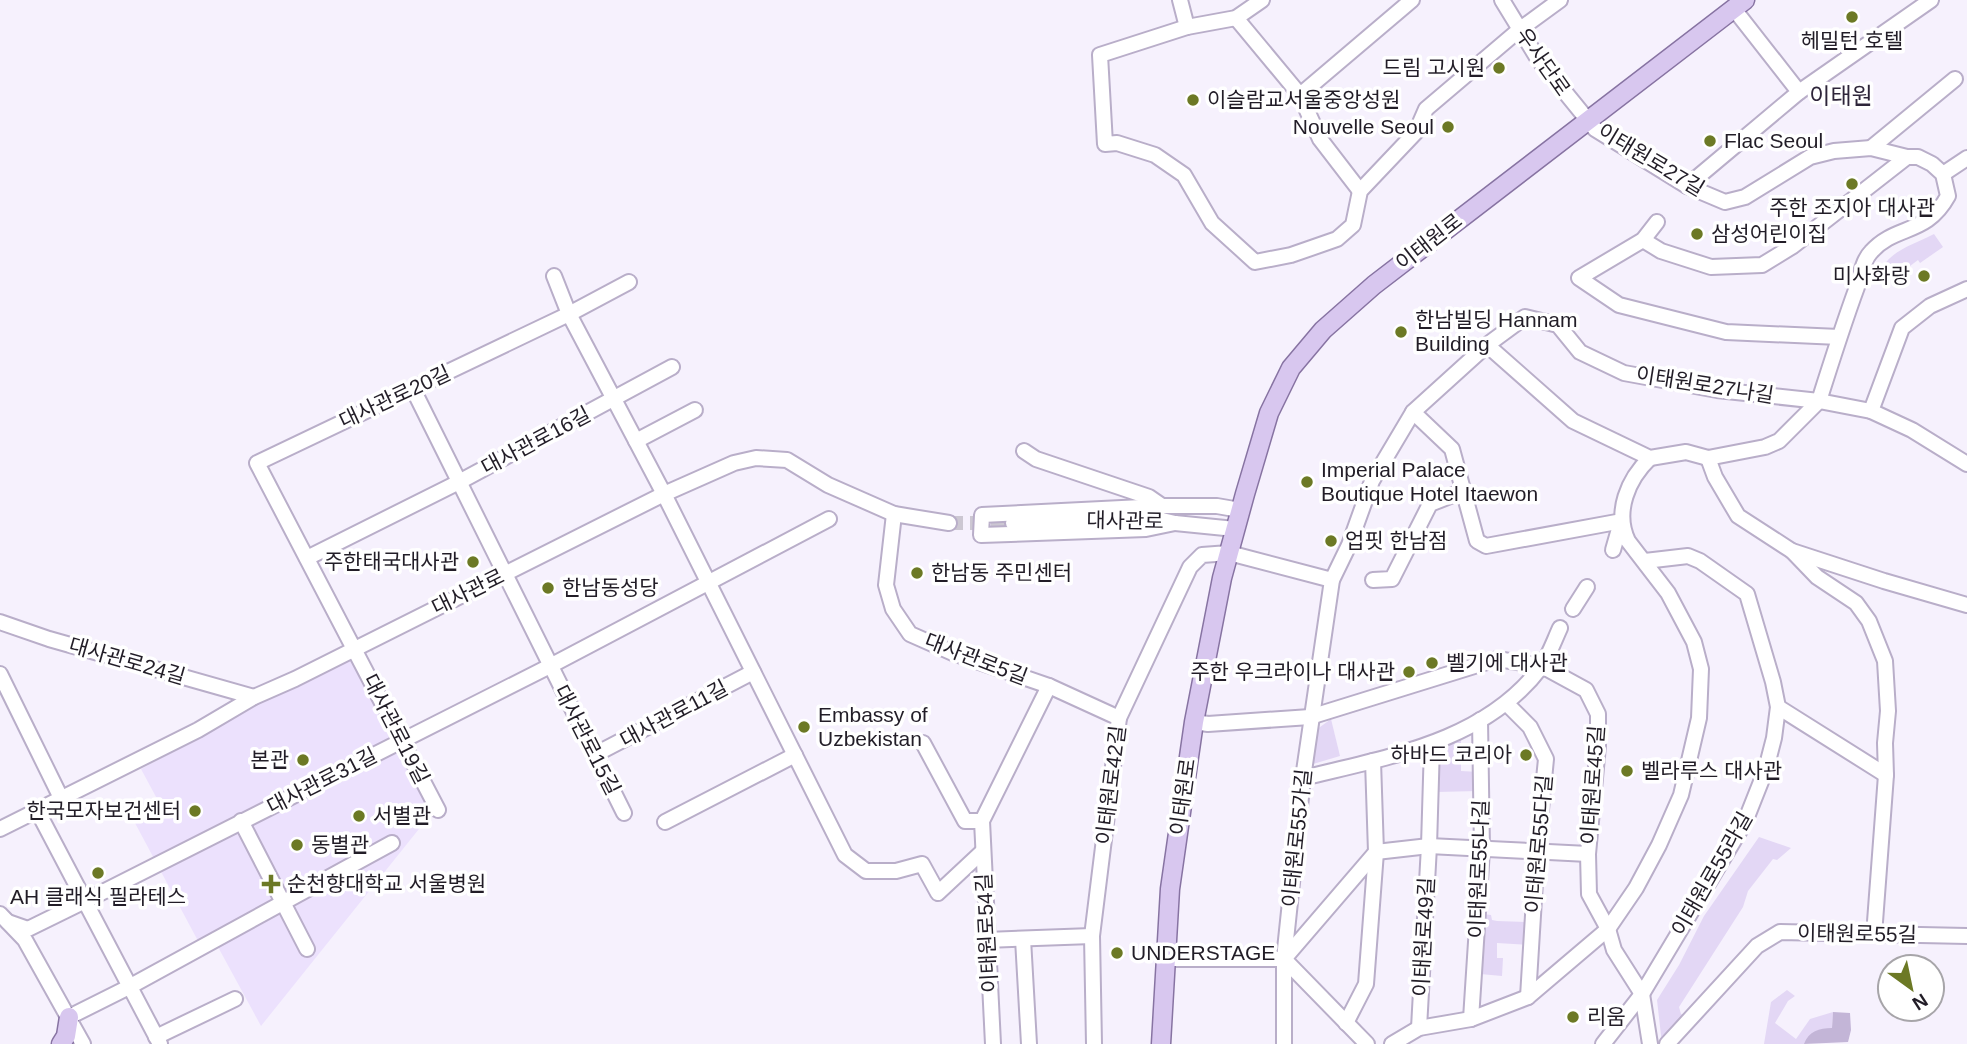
<svg xmlns="http://www.w3.org/2000/svg" width="1967" height="1044" font-family="Arial,'Noto Sans KR',sans-serif">
	<style>
		.built { fill: #ece1fd }
		.green { fill: #e3d7f5 }
		.forest { fill: #c3b5d7 }
		.lines { fill: none; stroke-linecap: round; stroke-linejoin: round }
		.minor-tunnel { stroke: #ccc7d2; stroke-width: 14; stroke-dasharray: 14 7; stroke-linecap: butt }
		.minor-casing { stroke: #b9aec9; stroke-width: 18 }
		.major-casing { stroke: #8773a2; stroke-width: 21 }
		.minor { stroke: #fff; stroke-width: 14 }
		.major { stroke: #d8c7ef; stroke-width: 18 }
		.poi-dot { fill: #6c7925; stroke: #fff; stroke-width: 2.5 }
		.labels { text-anchor: middle; stroke-width: 7; stroke-linejoin: round; paint-order: stroke }
		.poi-label { font-size: 21px; fill: #221d27; stroke: #fff; text-anchor: start }
		.street-label { font-size: 21px; fill: #221d27; stroke: #fff }
		.neighbourhood-label { font-size: 23px; fill: #2e253a; stroke: #fff }
	</style>
	<rect width="100%" height="100%" fill="#f6f1fd"/>
	<!-- built -->
	<path class="built" d="M351,654L435,809L261,1026L218,947L205,954L135,823L162,808L141,769Z"/>
	<!-- green -->
	<g class="green">
		<path d="M1934,234L1943,247L1920,263L1918,260L1910,266L1908,264L1896,273L1892,270L1879,280C1881,253 1913,245 1934,234Z"/>
		<path d="M1331,719L1340,756L1313,764L1311,757L1316,730Z"/>
		<path d="M1461,736V771L1479,772L1478,791L1437,792L1438,746Z"/>
		<path d="M1759,837L1791,848L1777,860L1773,859L1748,891L1743,907L1679,1007L1681,1014L1687,1017L1662,1044L1657,1000L1679,965L1704,916Z"/>
		<path d="M1483,914L1491,915L1492,920L1497,921L1529,922L1528,945L1497,943V958H1503L1502,976L1480,974Z"/>
		<path d="M1787,990L1795,996L1788,1001L1775,1023L1796,1039L1810,1019L1833,1012L1832,1029L1804,1044H1764L1771,1002Z"/>
	</g>
	<!-- forest -->
	<path class="forest" d="M1833,1012L1850,1013L1851,1030L1848,1042L1804,1044C1809,1031 1819,1028 1832,1028Z"/>
	<g class="lines">
		<!-- minor-tunnel -->
		<path class="minor-tunnel" d="M949,523H1013"/>
		<defs>
			<g id="minor">
				<path d="M1180,0L1187,27"/>
				<path d="M1262,0L1236,18L1187,27L1100,55L1105,144L1117,143L1155,155L1184,175L1212,223L1255,262L1291,255L1337,239L1353,225L1360,191L1416,132L1426,109L1519,30L1560,0"/>
				<path d="M1502,0L1538,59L1595,129L1687,186L1725,202L1745,197L1810,157L1834,151L1871,148L1907,157H1918L1932,164L1943,174L1948,196C1926,236 1896,224 1871,252C1863,260 1860,277 1857,287C1843,325 1831,363 1819,401L1871,411L1912,430L1967,464"/>
				<path d="M1236,18L1300,95L1320,139L1360,191"/>
				<path d="M1799,92L1931,0"/>
				<path d="M1300,95L1412,0"/>
				<path d="M1871,148L1955,79"/>
				<path d="M1943,174L1967,158"/>
				<path d="M1687,186L1799,92L1734,9"/>
				<path d="M1657,222L1643,240L1579,278L1619,305L1726,332L1839,337"/>
				<path d="M1643,240L1661,251L1711,267L1762,265L1793,246L1907,157"/>
				<path d="M554,276L569,314L664,494L845,855L866,871H896L922,864L938,893L983,851"/>
				<path d="M1487,345L1573,421L1650,458L1686,452L1708,458L1765,447L1779,441L1819,401"/>
				<path d="M413,389L624,813"/>
				<path d="M1871,411L1902,328L1930,306L1967,289"/>
				<path d="M1413,412L1452,449L1477,541L1486,546L1622,521"/>
				<path d="M636,441L695,410"/>
				<path d="M1024,451L1036,459L1149,497L1162,506"/>
				<path d="M1708,458L1715,477L1738,516L1792,551L1884,581L1967,605"/>
				<path d="M894,514L886,585L893,609L910,634L953,653L1049,686L1119,718"/>
				<path d="M1013,523L1149,517L1175,523L1235,529"/>
				<path d="M1175,523L1146,529L981,535L982,515L1162,506H1217L1240,510"/>
				<path d="M1613,550L1621,522"/>
				<path d="M1792,551L1817,577L1856,603L1869,621L1885,661L1888,711L1885,743L1886,775L1874,935"/>
				<path d="M307,558L459,482L672,367"/>
				<path d="M1373,580L1392,579L1430,504L1463,491"/>
				<path d="M1573,609L1587,587"/>
				<path d="M0,622L49,639L254,697"/>
				<path d="M0,674L61,798"/>
				<path d="M1507,704L1530,727L1546,759L1537,850L1528,997"/>
				<path d="M1778,707L1886,775"/>
				<path d="M1194,722L1208,724L1310,717L1497,659L1542,666L1586,690L1598,714V746L1588,854L1589,894L1608,929L1614,950L1642,994L1650,1044"/>
				<path d="M923,743L965,821H982"/>
				<path d="M594,755L753,672"/>
				<path d="M1303,778C1387,757 1485,742 1541,667C1549,656 1554,641 1560,628"/>
				<path d="M37,810L160,1044"/>
				<path d="M438,810L257,463L569,314L629,282"/>
				<path d="M241,821L307,949"/>
				<path d="M665,822L795,755"/>
				<path d="M0,829L198,730L254,697L295,679L664,494L734,463L756,458L787,460L828,485L894,514L949,523"/>
				<path d="M0,914L25,940L83,1044"/>
				<path d="M8,922L28,929L85,901L550,666L829,519"/>
				<path d="M1023,939L1029,1044"/>
				<path d="M986,940L1092,936"/>
				<path d="M1165,959H1284L1376,852L1429,846L1588,854"/>
				<path d="M1284,959L1367,1044"/>
				<path d="M69,1017L129,987L392,843"/>
				<path d="M1471,1019L1482,850L1480,720"/>
				<path d="M1346,1023L1366,984L1376,852L1373,761"/>
				<path d="M1419,1028L1429,846L1432,745"/>
				<path d="M156,1037L235,999"/>
				<path d="M993,1044L982,821L1049,686"/>
				<path d="M1094,1044L1092,936L1119,718L1190,567L1202,555L1229,553L1332,580"/>
				<path d="M1284,1044V959L1303,778L1332,580L1349,545L1372,481L1413,412L1487,345L1525,317L1558,325L1580,352L1624,373L1717,390L1819,401"/>
				<path d="M1392,1044L1419,1028L1471,1019L1528,997L1608,929L1636,888L1659,845L1681,795L1699,718L1701,669L1694,642L1668,593L1628,541C1614,512 1628,479 1650,458"/>
				<path d="M1603,1044L1642,994L1745,822L1766,769L1774,738L1778,707L1773,682L1747,594L1700,561L1688,556L1645,561"/>
				<path d="M1667,1044L1757,946L1780,932L1967,936"/>
			</g>
			<g id="major">
				<path d="M61,1044L66,1036L69,1017"/>
				<path d="M1161,1044L1170,889L1194,722L1222,578L1245,494L1269,413L1291,368L1323,330L1374,285L1745,0"/>
			</g>
		</defs>
		<!-- minor casing -->
		<use href="#minor" class="minor-casing"/>
		<!-- major casing -->
		<use href="#major" class="major-casing"/>
		<!-- minor -->
		<use href="#minor" class="minor"/>
		<!-- major -->
		<use href="#major" class="major"/>
	</g>
	<!-- markers -->
	<g class="poi-dot">
		<circle cx="1852" cy="17" r="7"/>
		<circle cx="1499" cy="68" r="7"/>
		<circle cx="1193" cy="100" r="7"/>
		<circle cx="1448" cy="127" r="7"/>
		<circle cx="1710" cy="141" r="7"/>
		<circle cx="1852" cy="184" r="7"/>
		<circle cx="1697" cy="234" r="7"/>
		<circle cx="1924" cy="276" r="7"/>
		<circle cx="1401" cy="332" r="7"/>
		<circle cx="1307" cy="482" r="7"/>
		<circle cx="1331" cy="541" r="7"/>
		<circle cx="473" cy="562" r="7"/>
		<circle cx="917" cy="573" r="7"/>
		<circle cx="548" cy="588" r="7"/>
		<circle cx="1432" cy="663" r="7"/>
		<circle cx="1409" cy="672" r="7"/>
		<circle cx="804" cy="727" r="7"/>
		<circle cx="1526" cy="755" r="7"/>
		<circle cx="303" cy="760" r="7"/>
		<circle cx="1627" cy="771" r="7"/>
		<circle cx="195" cy="811" r="7"/>
		<circle cx="359" cy="816" r="7"/>
		<circle cx="297" cy="845" r="7"/>
		<circle cx="98" cy="873" r="7"/>
		<path d="M267.5 873.5h7v7h7v7h-7v7h-7v-7h-7v-7h7z"/>
		<circle cx="1117" cy="953" r="7"/>
		<circle cx="1573" cy="1017" r="7"/>
	</g>
	<g class="labels">
		<!-- poi labels -->
		<g class="poi-label">
			<text x="1852" y="48" text-anchor="middle">헤밀턴 호텔</text>
			<text x="1485" y="75" text-anchor="end">드림 고시원</text>
			<text x="1207" y="107">이슬람교서울중앙성원</text>
			<text x="1434" y="134" text-anchor="end">Nouvelle Seoul</text>
			<text x="1724" y="148">Flac Seoul</text>
			<text x="1852" y="215" text-anchor="middle">주한 조지아 대사관</text>
			<text x="1711" y="241">삼성어린이집</text>
			<text x="1910" y="283" text-anchor="end">미사화랑</text>
			<text x="1415" y="327">한남빌딩 Hannam<tspan x="1415" dy="24">Building</tspan></text>
			<text x="1321" y="477">Imperial Palace<tspan x="1321" dy="24">Boutique Hotel Itaewon</tspan></text>
			<text x="1345" y="548">업핏 한남점</text>
			<text x="459" y="569" text-anchor="end">주한태국대사관</text>
			<text x="931" y="580">한남동 주민센터</text>
			<text x="562" y="595">한남동성당</text>
			<text x="1446" y="670">벨기에 대사관</text>
			<text x="1395" y="679" text-anchor="end">주한 우크라이나 대사관</text>
			<text x="818" y="722">Embassy of<tspan x="818" dy="24">Uzbekistan</tspan></text>
			<text x="1512" y="762" text-anchor="end">하바드 코리아</text>
			<text x="289" y="767" text-anchor="end">본관</text>
			<text x="1641" y="778">벨라루스 대사관</text>
			<text x="181" y="818" text-anchor="end">한국모자보건센터</text>
			<text x="373" y="823">서별관</text>
			<text x="311" y="852">동별관</text>
			<text x="287" y="891">순천향대학교 서울병원</text>
			<text x="98" y="904" text-anchor="middle">AH 클래식 필라테스</text>
			<text x="1131" y="960">UNDERSTAGE</text>
			<text x="1587" y="1024">리움</text>
		</g>
		<!-- street labels -->
		<g class="street-label">
			<text transform="translate(1543 62) rotate(55)" y="7">우사단로</text>
			<text transform="translate(1651 160) rotate(31)" y="7">이태원로27길</text>
			<text transform="translate(1429 242) rotate(-38)" y="7">이태원로</text>
			<text transform="translate(1705 385) rotate(9)" y="7">이태원로27나길</text>
			<text transform="translate(395 397) rotate(-25)" y="7">대사관로20길</text>
			<text transform="translate(536 441) rotate(-28)" y="7">대사관로16길</text>
			<text transform="translate(1125 521) rotate(1)" y="7">대사관로</text>
			<text transform="translate(468 592) rotate(-26)" y="7">대사관로</text>
			<text transform="translate(976 659) rotate(21)" y="7">대사관로5길</text>
			<text transform="translate(127 661) rotate(16)" y="7">대사관로24길</text>
			<text transform="translate(674 714) rotate(-28)" y="7">대사관로11길</text>
			<text transform="translate(396 729) rotate(63)" y="7">대사관로19길</text>
			<text transform="translate(587 740) rotate(63)" y="7">대사관로15길</text>
			<text transform="translate(322 781) rotate(-27)" y="7">대사관로31길</text>
			<text transform="translate(1111 785) rotate(-83)" y="7">이태원로42길</text>
			<text transform="translate(1593 785) rotate(-86)" y="7">이태원로45길</text>
			<text transform="translate(1183 797) rotate(-82)" y="7">이태원로</text>
			<text transform="translate(1297 838) rotate(-84)" y="7">이태원로55가길</text>
			<text transform="translate(1539 844) rotate(-85)" y="7">이태원로55다길</text>
			<text transform="translate(1479 869) rotate(-88)" y="7">이태원로55나길</text>
			<text transform="translate(1712 874) rotate(-60)" y="7">이태원로55라길</text>
			<text transform="translate(987 933) rotate(-93)" y="7">이태원로54길</text>
			<text transform="translate(1857 934) rotate(1)" y="7">이태원로55길</text>
			<text transform="translate(1424 937) rotate(-87)" y="7">이태원로49길</text>
		</g>
		<!-- neighbourhood labels -->
		<g class="neighbourhood-label">
			<text x="1841" y="104">이태원</text>
		</g>
	</g>
	<!-- north arrow -->
	<g transform="translate(1911 988) rotate(147)"><circle r="33" fill="#ffffff" stroke="#a7a5a9" stroke-width="2"/>
	<path d="M0-5L12 26L0 18L-12 26Z" fill="#6c7925"/>
	<text y="-10" font-size="19" font-weight="bold" text-anchor="middle" fill="#221d27">N</text>
	</g>
</svg>
